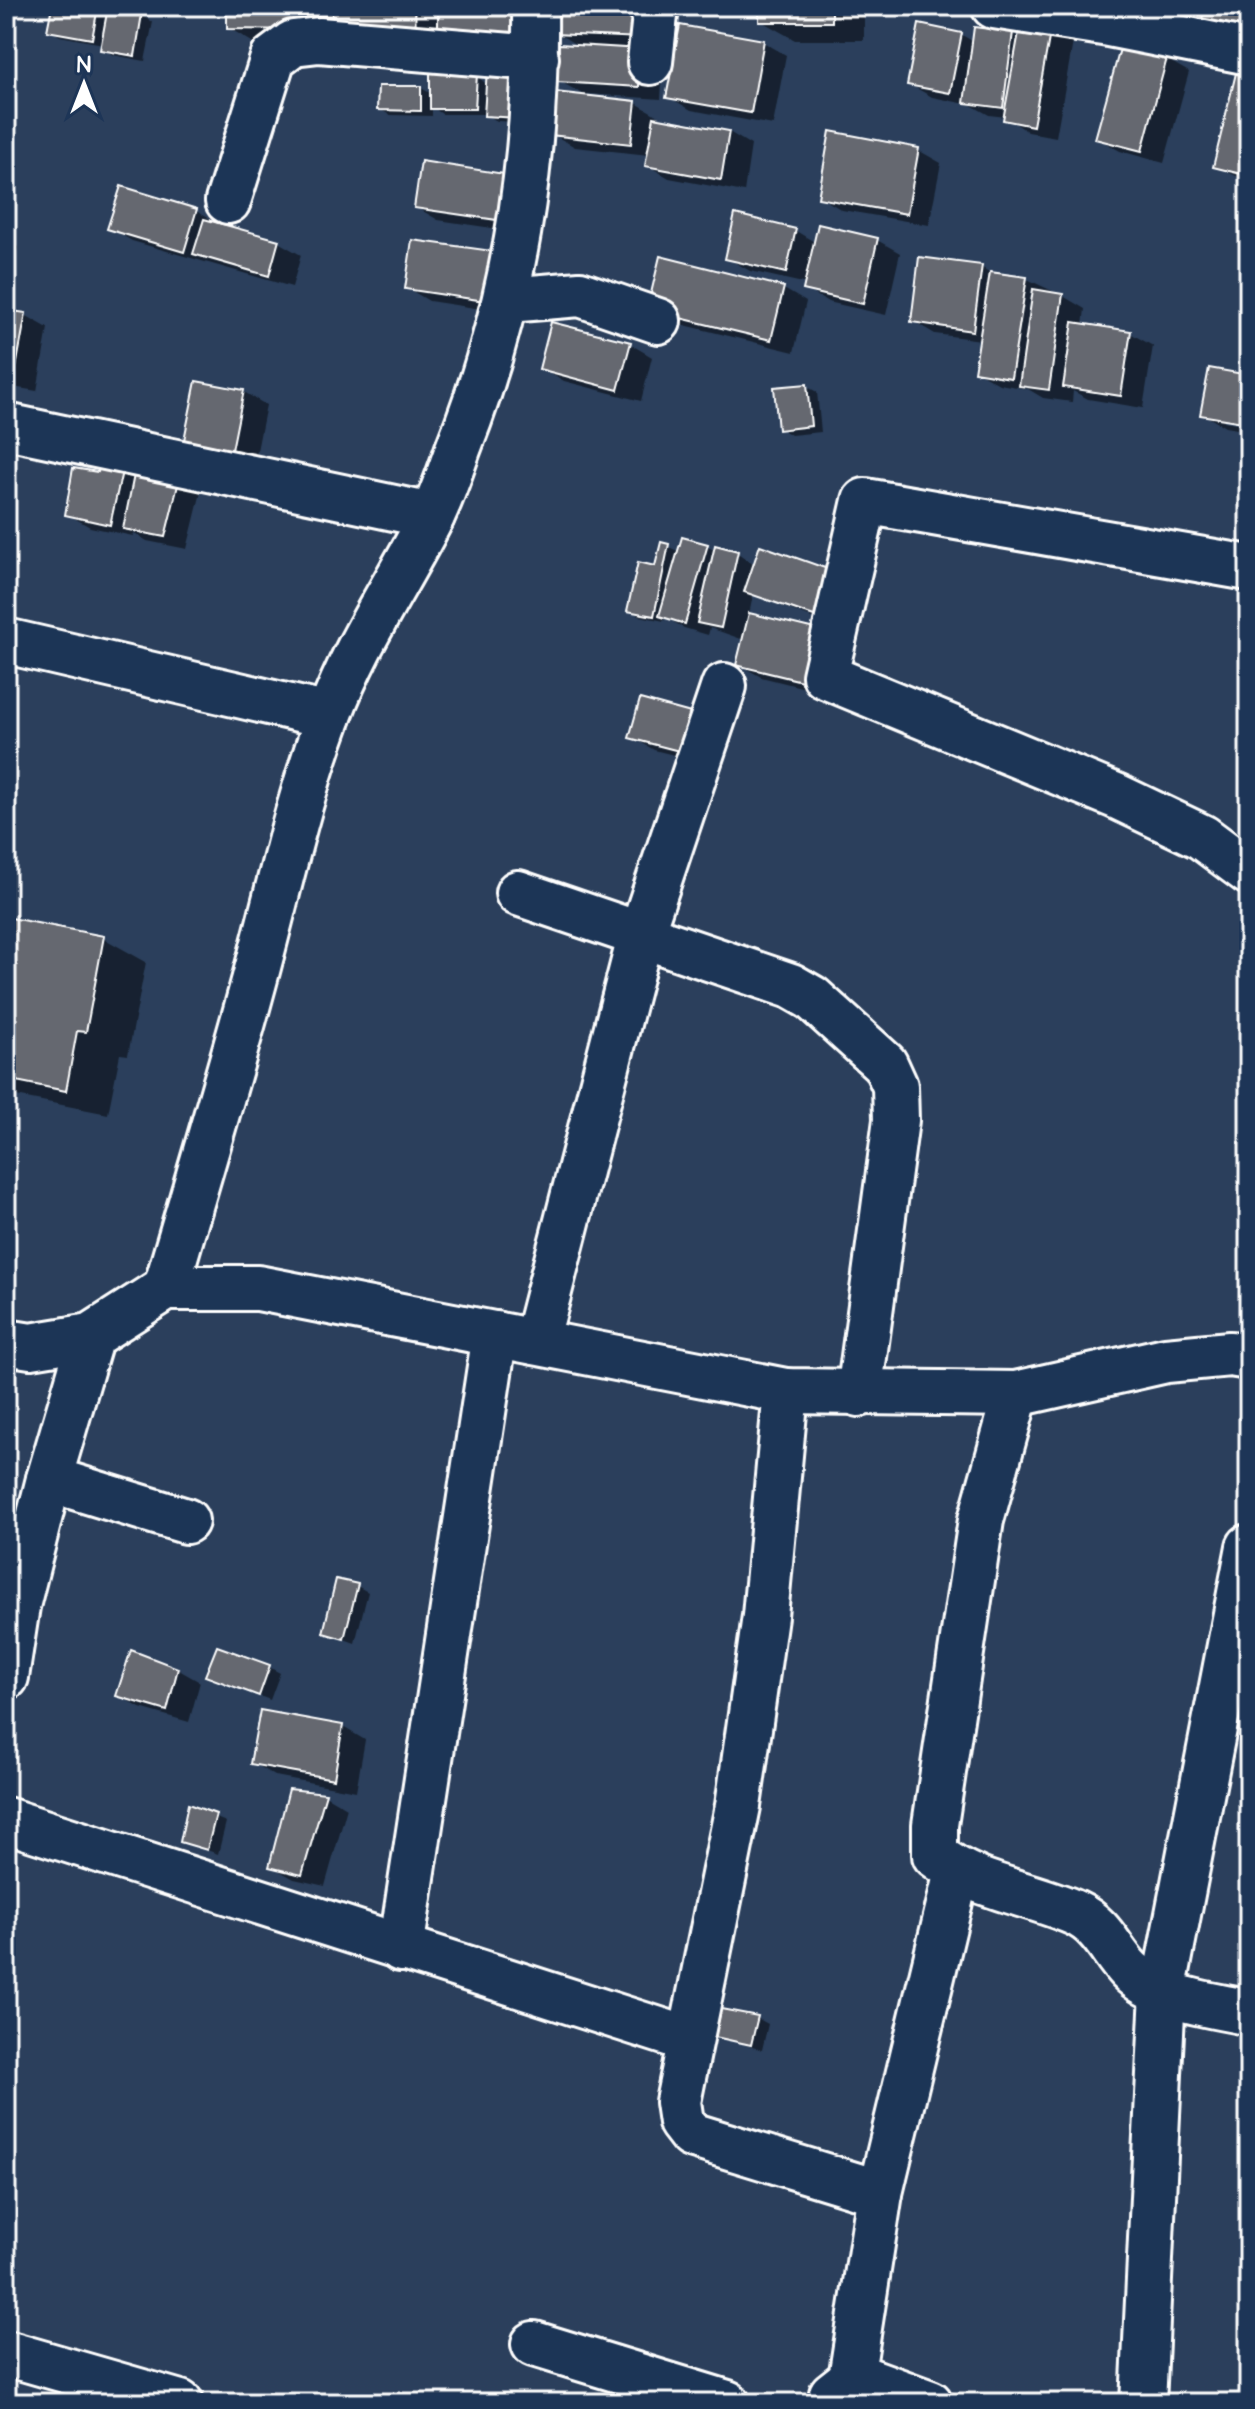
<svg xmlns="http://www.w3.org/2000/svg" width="1255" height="2409" font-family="'Architects Daughter',sans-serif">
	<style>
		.shadow { fill: #0007 }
		.building { fill: #65676f; stroke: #fff; stroke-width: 2 }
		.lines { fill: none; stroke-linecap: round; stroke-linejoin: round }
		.minor-casing { stroke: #fff; stroke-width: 50 }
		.minor { stroke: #1d3557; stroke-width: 44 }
	</style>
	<rect width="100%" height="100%" fill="#2b3f5c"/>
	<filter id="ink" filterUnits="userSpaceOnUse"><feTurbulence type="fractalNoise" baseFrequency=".0125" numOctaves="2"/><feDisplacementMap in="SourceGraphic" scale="16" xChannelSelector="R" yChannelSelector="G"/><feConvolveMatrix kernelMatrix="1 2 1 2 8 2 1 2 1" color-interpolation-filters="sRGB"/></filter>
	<g filter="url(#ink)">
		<!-- shadow -->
		<g class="shadow">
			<path d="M54,6H79L108,16H142L153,22L145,61L113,55L102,49L103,44L60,36L50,30Z"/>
			<path d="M229,6H536V44L262,48L229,28Z"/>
			<path d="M656,6L663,64L661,99L588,94V97L559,81L580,47L555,32Z"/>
			<path d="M761,6H864V40H795L761,21Z"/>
			<path d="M1126,6H1249V37L1227,31L1203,18L1201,27Z"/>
			<path d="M921,26L962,35L974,42L1012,33L1020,38L1050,29L1073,42L1056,137L1028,132L1006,117L989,115L971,105L932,97L909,84Z"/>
			<path d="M763,42L786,55L773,125L691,110L669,97Z"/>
			<path d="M1166,59L1189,72L1164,163L1120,151L1097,138Z"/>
			<path d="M1249,74V182L1215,166Z"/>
			<path d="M476,75L530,123L497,121L485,114H442L432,107V116L390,115L379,109L421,88L432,94Z"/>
			<path d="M636,103L658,116V120L729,132L751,145L744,192L669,178L647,165L649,155L575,147L552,134Z"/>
			<path d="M918,150L941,163L929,225L842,210L820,197Z"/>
			<path d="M422,164L526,233L438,220L416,207Z"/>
			<path d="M122,188L196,211L219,224L278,242L301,255L292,287L132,241L110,228Z"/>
			<path d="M737,217L796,231L816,243L877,240L900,253L886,315L828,302L806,289L807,284L750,271L727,258Z"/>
			<path d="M6,241L18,247L12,275L6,273Z"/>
			<path d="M499,254L514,314L429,301L407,288Z"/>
			<path d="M981,267L992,274L1027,279L1063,296L1085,309L1083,326L1130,333L1153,346L1143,408L1088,399L1073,391L1072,402L1043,398L1028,389L999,384L976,371L981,340L935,334L913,321Z"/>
			<path d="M784,289L806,302L794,352L672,322L649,309Z"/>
			<path d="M6,312L25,315L48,328L37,391L6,386Z"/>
			<path d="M630,344L652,357L641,401L564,381L542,368Z"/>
			<path d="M1249,377V421L1224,417V421L1249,425V431L1225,427L1203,414Z"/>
			<path d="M198,383L244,392L266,405L255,461L209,452L186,439Z"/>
			<path d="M806,386L817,392L821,432L791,435L780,428Z"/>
			<path d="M104,454L202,488L187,549L147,541L134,533L133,536L90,527L67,514L100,475Z"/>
			<path d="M684,539L716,550L738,553L840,629L753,595L749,615L833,695L761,677L738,664L744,640L710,628L708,635L684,628L665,617L664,621L640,616L629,610L656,568L662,544L680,552Z"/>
			<path d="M697,717L710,764L654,750L632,737Z"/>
			<path d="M6,919L103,938L146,962L128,1055L120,1054L108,1114L6,1094Z"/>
			<path d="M357,1586L368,1592L355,1643L325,1632Z"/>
			<path d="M269,1667L280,1673L270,1700L207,1676Z"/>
			<path d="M177,1669L200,1682L189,1722L140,1708L118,1695Z"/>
			<path d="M343,1727L365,1740L356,1791L275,1776L252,1763Z"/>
			<path d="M325,1795L347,1808L325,1886L294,1879L271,1866Z"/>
			<path d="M189,1807L226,1822L218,1854L182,1841Z"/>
			<path d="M757,2018L768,2024L762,2050L717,2036Z"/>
		</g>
		<!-- building -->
		<g class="building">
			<path d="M52,6L98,7L92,39L47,31Z"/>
			<path d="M227,6H318V30L227,29Z"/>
			<path d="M332,6H415L416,34L332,35Z"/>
			<path d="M438,6H514V32L438,33Z"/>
			<path d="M554,6H644L642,38L553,34Z"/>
			<rect x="759" y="6" width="73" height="16"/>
			<path d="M1138,6H1180L1178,16Z"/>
			<path d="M1205,6H1249L1245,31L1202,19Z"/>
			<path d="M108,7L142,14L135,56L100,50Z"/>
			<path d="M1021,21L1051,27L1033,126L1003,120Z"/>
			<path d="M919,24L962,33L950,93L907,85Z"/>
			<path d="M680,25L764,40L751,113L666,98Z"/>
			<path d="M974,27L1013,32L1003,108L964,103Z"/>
			<path d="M559,44L641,49L639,87L557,82Z"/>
			<path d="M1121,45L1167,58L1142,151L1095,139Z"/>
			<path d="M487,68L522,70L520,118L484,116Z"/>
			<path d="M1237,69L1249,72V176L1213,167Z"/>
			<path d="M430,72L477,73L475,109H430Z"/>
			<path d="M378,86H421V111L377,110Z"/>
			<path d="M555,92L636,101L631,144L550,135Z"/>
			<path d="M654,117L729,131L721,180L645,166Z"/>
			<path d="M830,131L919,148L907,214L818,198Z"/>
			<path d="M421,161L511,175L504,221L414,208Z"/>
			<path d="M121,186L197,209L184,252L107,229Z"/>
			<path d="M735,214L796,229L786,273L725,259Z"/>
			<path d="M204,219L279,240L269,276L193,254Z"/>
			<path d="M818,224L878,238L863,304L803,290Z"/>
			<path d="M412,240L500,252L492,302L405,289Z"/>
			<path d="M660,256L784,287L771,340L647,310Z"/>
			<path d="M919,257L982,265L973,331L911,322Z"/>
			<path d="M990,272L1027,277L1011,378L974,372Z"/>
			<path d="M1033,289L1063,294L1049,390L1019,386Z"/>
			<path d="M6,310L26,313L14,379L6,378Z"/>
			<path d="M551,322L631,342L618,390L539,369Z"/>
			<path d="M1073,322L1131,331L1121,396L1063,387Z"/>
			<path d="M1209,368L1249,375V423L1200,415Z"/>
			<path d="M196,381L244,390L232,450L184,440Z"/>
			<path d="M807,384L811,426L778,430L774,387Z"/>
			<path d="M103,452L125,458L110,525L65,515L73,468L98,472Z"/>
			<path d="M136,465L181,473L165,537L123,529Z"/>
			<path d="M682,537L708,544L685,624L659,616Z"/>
			<path d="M661,542L669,544L654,616L627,611L638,562L655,566Z"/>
			<path d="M715,545L738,551L721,628L697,623Z"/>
			<path d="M760,545L842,574L817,617L744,592Z"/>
			<path d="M749,613L823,631L810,683L736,665Z"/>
			<path d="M640,699L698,715L687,753L629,738Z"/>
			<path d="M6,917L104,936L86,1032L77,1031L66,1091L6,1079Z"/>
			<path d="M336,1579L358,1584L344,1639L323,1633Z"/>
			<path d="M217,1646L270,1665L259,1696L205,1676Z"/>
			<path d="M131,1650L178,1668L167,1711L116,1696Z"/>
			<path d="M260,1710L343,1725L334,1779L250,1764Z"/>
			<path d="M289,1789L326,1793L302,1875L269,1867Z"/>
			<path d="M188,1804L216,1814L207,1850L180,1842Z"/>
			<path d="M721,2009L758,2016L751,2045L715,2037Z"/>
		</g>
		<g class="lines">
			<defs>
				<g id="minor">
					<path d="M994,6L1103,23L1249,52"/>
					<path d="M650,62L656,6"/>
					<path d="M228,201L273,58L293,43L319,40L536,58"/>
					<path d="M507,300L580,294L658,321"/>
					<path d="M6,426L432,516"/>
					<path d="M1249,568L865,501L825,676L1116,796L1202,837L1249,872"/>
					<path d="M6,641L329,716"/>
					<path d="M518,893L791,986L812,998L885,1064L895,1086L896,1120L859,1394"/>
					<path d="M166,1288C195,1188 225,1089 252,989C277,898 296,805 329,716C356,643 396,586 431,518C442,496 450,472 458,449C514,308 537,158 535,6"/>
					<path d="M6,1342L31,1346L91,1336L166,1288H258L786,1391L1016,1394L1166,1360L1230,1354L1249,1357"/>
					<path d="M536,1342L641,934L724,686"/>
					<path d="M786,1391L765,1616L738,1806L678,2102L681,2122L691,2135L880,2193"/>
					<path d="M1016,1394L981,1520L935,1825V1855C976,1888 1028,1892 1075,1913C1103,1926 1110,1950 1129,1970C1158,2000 1211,2004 1249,2013"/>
					<path d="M49,1479L91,1336"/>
					<path d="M6,1677L17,1606L49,1479L186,1521"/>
					<path d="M6,1820L690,2040"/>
					<path d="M401,1949L495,1334"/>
					<path d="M534,2344L727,2403"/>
					<path d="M6,2353L180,2403"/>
					<path d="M851,2379L880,2193L957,1872"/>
					<path d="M830,2403L832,2394L851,2379L870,2381L930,2403"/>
					<path d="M1143,2403L1163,1992L1249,1547"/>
				</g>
			</defs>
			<!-- minor casing -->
			<use href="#minor" class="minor-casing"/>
			<!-- minor -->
			<use href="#minor" class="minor"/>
		</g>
	</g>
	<!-- margin -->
	<rect width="1255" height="2409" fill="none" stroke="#1d3557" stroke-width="32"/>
	<rect x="16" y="16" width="1223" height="2377" fill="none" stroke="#fff" stroke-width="3" filter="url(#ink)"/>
	<!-- north arrow -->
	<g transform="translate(84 84)" stroke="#1d3557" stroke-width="6" paint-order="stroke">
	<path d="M0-6L14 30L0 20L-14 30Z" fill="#ffffff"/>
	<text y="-12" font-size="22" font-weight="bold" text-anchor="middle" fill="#ffffff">N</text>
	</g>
</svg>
